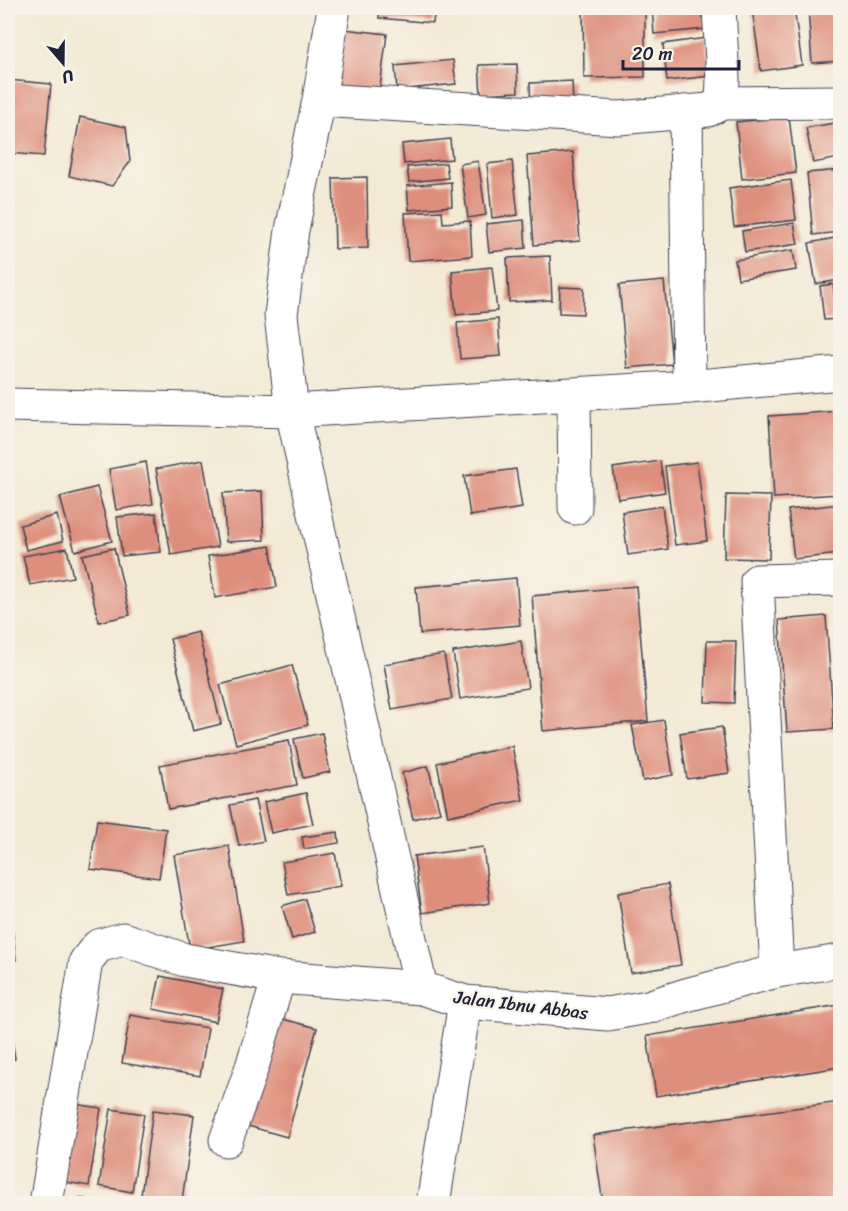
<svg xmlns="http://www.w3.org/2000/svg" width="848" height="1211" font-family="Sriracha,sans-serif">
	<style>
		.building { fill: #de8e7c }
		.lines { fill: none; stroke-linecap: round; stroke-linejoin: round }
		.minor-casing { stroke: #414052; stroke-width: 35 }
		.minor { stroke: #fff; stroke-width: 33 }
		.labels { text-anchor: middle; stroke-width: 4.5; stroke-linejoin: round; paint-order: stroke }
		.street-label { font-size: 18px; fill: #22223b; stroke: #f7f3e8 }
	</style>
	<rect width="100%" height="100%" fill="#f7f3e8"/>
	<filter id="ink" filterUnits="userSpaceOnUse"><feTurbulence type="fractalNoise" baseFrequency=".0167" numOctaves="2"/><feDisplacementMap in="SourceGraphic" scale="12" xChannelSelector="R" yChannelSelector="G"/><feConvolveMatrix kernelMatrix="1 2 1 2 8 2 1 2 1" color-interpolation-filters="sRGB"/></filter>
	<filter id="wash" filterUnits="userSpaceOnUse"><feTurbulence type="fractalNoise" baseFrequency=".008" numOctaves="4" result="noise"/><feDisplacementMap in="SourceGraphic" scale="24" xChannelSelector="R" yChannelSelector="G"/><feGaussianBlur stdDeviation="1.35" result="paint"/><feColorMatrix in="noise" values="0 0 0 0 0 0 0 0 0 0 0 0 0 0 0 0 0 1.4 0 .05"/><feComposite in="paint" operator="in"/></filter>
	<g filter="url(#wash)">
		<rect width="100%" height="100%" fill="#f3ead5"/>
		<g id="blocks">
			<!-- building -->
			<g class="building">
				<path d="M380,8H435L433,23L379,18Z"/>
				<path d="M583,8H645V77L584,78Z"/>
				<path d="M652,8H704L706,29L654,34Z"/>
				<path d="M752,8H794L802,65L761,71Z"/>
				<path d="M808,8H840V61L812,63Z"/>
				<path d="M344,29L387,34L379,95L336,91Z"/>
				<path d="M706,38L710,76L667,81L663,44Z"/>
				<path d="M453,60L456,84L397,90L395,66Z"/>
				<path d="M517,64L518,92L481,94L479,65Z"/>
				<path d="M8,80L51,84L44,156L8,153Z"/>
				<path d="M572,81L573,104L531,106L530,83Z"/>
				<path d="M80,117L126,127L130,162L112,186L69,176Z"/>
				<path d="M789,117L796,173L742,179L736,122Z"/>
				<path d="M840,122V158L813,163L806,128Z"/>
				<path d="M450,139L452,159L404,164L402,144Z"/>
				<path d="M573,152L580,241L534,245L527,156Z"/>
				<path d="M478,161L486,215L468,218L460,164Z"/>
				<path d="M512,161L518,215L492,218L487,164Z"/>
				<path d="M446,163L448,178L409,182L407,167Z"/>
				<path d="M840,170V232L813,235L807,173Z"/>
				<path d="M367,177L368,248L335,249L333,178Z"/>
				<path d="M791,180L796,220L734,227L729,188Z"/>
				<path d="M451,182L452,206L409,210L407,186Z"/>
				<path d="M442,211L443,223L470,221L472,256L408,261L405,213Z"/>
				<path d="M524,220L526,248L489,252L486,224Z"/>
				<path d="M794,223L798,244L745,252L742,231Z"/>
				<path d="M840,237V280L816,284L809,243Z"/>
				<path d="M793,250L796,270L738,279L735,260Z"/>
				<path d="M550,256L552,300L509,302L507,258Z"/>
				<path d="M492,267L497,311L456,315L452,271Z"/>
				<path d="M664,281L672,364L627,368L619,285Z"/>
				<path d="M833,284L838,319L824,320L820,286Z"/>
				<path d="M560,287L584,288L583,314L559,313Z"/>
				<path d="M498,319L501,356L460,359L457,323Z"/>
				<path d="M840,411V494L774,498L769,416Z"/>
				<path d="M203,460L218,547L171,555L156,469Z"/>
				<path d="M660,461L665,492L618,499L613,468Z"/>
				<path d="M146,462L153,504L116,510L109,469Z"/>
				<path d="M697,462L707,541L675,545L665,466Z"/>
				<path d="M516,469L522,508L470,516L464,476Z"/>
				<path d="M97,487L112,541L75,551L60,497Z"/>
				<path d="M262,491L264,540L226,542L223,493Z"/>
				<path d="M726,495L771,496L769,559L724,558Z"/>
				<path d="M840,504V554L794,559L788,510Z"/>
				<path d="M662,506L668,549L628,555L622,512Z"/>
				<path d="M156,513L161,552L122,556L117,517Z"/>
				<path d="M57,515L63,541L26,550L20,525Z"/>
				<path d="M270,546L277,587L215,598L208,556Z"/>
				<path d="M67,548L73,577L30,585L23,556Z"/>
				<path d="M114,548L130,615L99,622L82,555Z"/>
				<path d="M516,578L520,625L420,634L416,587Z"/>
				<path d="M636,586L648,721L543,731L532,596Z"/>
				<path d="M826,616L834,729L787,732L779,620Z"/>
				<path d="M198,632L221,724L193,731L170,639Z"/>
				<path d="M521,641L528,688L460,699L453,652Z"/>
				<path d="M707,641H736L734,703L705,702Z"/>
				<path d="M444,654L452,699L392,710L384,664Z"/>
				<path d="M840,660V679L839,680L836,661Z"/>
				<path d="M292,665L308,725L236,744L220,685Z"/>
				<path d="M664,720L673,775L643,781L632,725Z"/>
				<path d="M722,727L729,773L687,779L680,733Z"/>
				<path d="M322,733L330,772L303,778L294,739Z"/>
				<path d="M289,740L297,785L168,809L160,765Z"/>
				<path d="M512,746L523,800L448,816L437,763Z"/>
				<path d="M428,766L440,812L413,819L402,773Z"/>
				<path d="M306,793L313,824L271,833L264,802Z"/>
				<path d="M836,798H840V824H839Z"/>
				<path d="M255,800L264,841L239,846L230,805Z"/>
				<path d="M97,820L166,829L159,878L90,869Z"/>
				<path d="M338,832L339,843L304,849L302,837Z"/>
				<path d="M229,846L244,941L190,950L174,855Z"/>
				<path d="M483,847L490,903L422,913L414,856Z"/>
				<path d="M335,853L341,886L288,895L282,862Z"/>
				<path d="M668,884L681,965L631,973L618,893Z"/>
				<path d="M305,899L315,932L292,939L282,906Z"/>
				<path d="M8,910H10L16,960L8,961Z"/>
				<path d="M160,976L223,989L216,1022L153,1009Z"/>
				<path d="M840,1005V1067L656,1096L647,1036Z"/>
				<path d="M130,1015L208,1028L200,1076L122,1063Z"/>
				<path d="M271,1016L317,1028L287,1137L241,1124Z"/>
				<path d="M8,1021H9L15,1059L8,1061Z"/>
				<path d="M840,1102V1204H603L593,1135Z"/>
				<path d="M67,1103L101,1108L89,1186L54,1180Z"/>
				<path d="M111,1109L144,1114L132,1192L99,1186Z"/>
				<path d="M153,1110L194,1115L182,1201L141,1195Z"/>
				<path d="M78,1198L105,1202V1204H77Z"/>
			</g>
		</g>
	</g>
	<g filter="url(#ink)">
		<use href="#blocks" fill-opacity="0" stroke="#414052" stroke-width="1.5"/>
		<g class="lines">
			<defs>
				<g id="minor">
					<path d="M334,8L319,100L292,230L281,315L292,411L421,988"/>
					<path d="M719,8L723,79L722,103"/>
					<path d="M319,100L619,118L708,110L722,103L840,102"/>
					<path d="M686,112L689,387"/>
					<path d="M574,395L575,508"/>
					<path d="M8,405L292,411L689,387L840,373"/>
					<path d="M777,971L757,581L840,579"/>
					<path d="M226,1140L252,1067L279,977"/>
					<path d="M46,1204L86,961L98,946L123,939L185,960L279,977L421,988L465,1002L608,1014L648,1007L686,995L777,971L840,961"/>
					<path d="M433,1204L465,1002"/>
				</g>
			</defs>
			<!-- minor casing -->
			<use href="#minor" class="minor-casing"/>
			<!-- minor -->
			<use href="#minor" class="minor"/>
		</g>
	</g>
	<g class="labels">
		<!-- street labels -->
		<g class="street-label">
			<text transform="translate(521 1005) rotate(7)" y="6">Jalan Ibnu Abbas</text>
		</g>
	</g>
	<!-- margin -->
	<rect width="848" height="1211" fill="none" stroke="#f7f3e8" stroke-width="30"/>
	<!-- north arrow -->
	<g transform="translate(63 63) rotate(160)" stroke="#f7f3e8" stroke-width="4.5" paint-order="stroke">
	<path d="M0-4.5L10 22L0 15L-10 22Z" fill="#22223b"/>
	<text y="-9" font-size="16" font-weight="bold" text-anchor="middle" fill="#22223b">U</text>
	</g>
	<!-- scale -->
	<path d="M623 60v9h116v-9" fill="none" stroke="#22223b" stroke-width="3"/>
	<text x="632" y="60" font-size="18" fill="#22223b" stroke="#f7f3e8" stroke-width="4.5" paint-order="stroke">20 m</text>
</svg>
